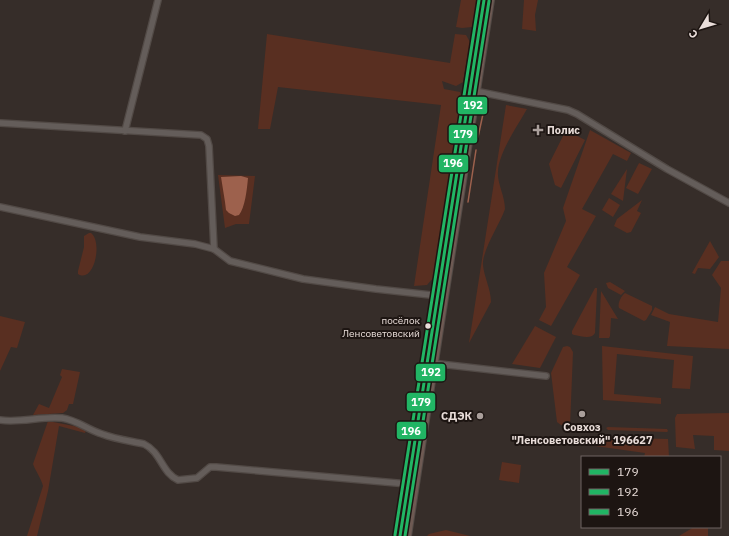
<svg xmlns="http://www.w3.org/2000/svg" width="729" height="536" font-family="'IBM Plex Sans',sans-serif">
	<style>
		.green { fill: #592f21 }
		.water { fill: #9d614d }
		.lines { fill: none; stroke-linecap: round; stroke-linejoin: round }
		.stream { stroke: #9d614d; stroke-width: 1.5 }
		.minor-casing { stroke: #524a46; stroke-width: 8 }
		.highway-casing { stroke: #524a46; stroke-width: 10 }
		.minor { stroke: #645d5a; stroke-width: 5.5 }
		.highway { stroke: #6e5a53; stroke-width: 8 }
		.bus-1-casing { stroke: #1d1512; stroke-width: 6 }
		.bus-2-casing { stroke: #1d1512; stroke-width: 6 }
		.bus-3-casing { stroke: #1d1512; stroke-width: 6 }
		.bus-1 { stroke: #21b564; stroke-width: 3 }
		.bus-2 { stroke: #21b564; stroke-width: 3 }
		.bus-3 { stroke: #21b564; stroke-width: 3 }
		.poi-dot { fill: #aa9f9b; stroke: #1d1512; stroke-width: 1.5 }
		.bus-dot { fill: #e9ddd9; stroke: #1d1512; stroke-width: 1.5 }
		.labels { text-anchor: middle; stroke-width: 4; stroke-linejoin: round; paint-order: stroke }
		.bus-label { font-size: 10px; fill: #e9ddd9; stroke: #1d1512; text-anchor: end }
		.poi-label { font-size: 11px; font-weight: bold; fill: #e9ddd9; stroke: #1d1512; text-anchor: start }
		.line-badge { stroke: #1d1512; stroke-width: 1.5 }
		.badge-label { font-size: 11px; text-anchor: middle; font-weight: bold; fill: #fff }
	</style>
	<rect width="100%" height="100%" fill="#362d29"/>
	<!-- green -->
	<g class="green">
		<path d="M461,0H477L472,27L462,28L456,27Z"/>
		<path d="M524,0H538L535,15L536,31L522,29Z"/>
		<path d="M267,34L450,63L455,34L466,35L470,42L463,82L456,86L442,81L444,89L460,92L462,100L459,111L433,278L427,285L414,286L441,105L278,87L270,129H258Z"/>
		<path d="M506,105L527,109C518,125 498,154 498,172C497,183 505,196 505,209C500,224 482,250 483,265C484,277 491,289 491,302L469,343Z"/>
		<path d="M566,130L585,140L561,188L555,185L549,164Z"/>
		<path d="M590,130L631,153L627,161L613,154L582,209L596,216L567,267L580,275L551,326L539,320L546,307L544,273L566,221L563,208Z"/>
		<path d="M639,163L652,169L638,194L626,188Z"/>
		<path d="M627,169L623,201L611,194Z"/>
		<path d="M218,175L255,176L249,224H236L225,228Z"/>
		<path d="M609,198L620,205L613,217L602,210Z"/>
		<path d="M642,200L637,211L641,213L631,232L627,233L614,226L617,219Z"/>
		<path d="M89,233H91C103,242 94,284 78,274V271L84,247V236Z"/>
		<path d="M710,241L719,257L710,269L698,268L695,274L692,273Z"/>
		<path d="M721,261H729V349L667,346L670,322L651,315L655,307L669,314L718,322L721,288L712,275Z"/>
		<path d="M610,282L625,291L621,295L608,288L606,283Z"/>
		<path d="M595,288H597V290L595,333C591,340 581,336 574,335L572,334V331Z"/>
		<path d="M601,291L618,319L611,318L610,336L609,338H599Z"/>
		<path d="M625,293L652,306V310L646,320L644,321L619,308C617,303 622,295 625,293Z"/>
		<path d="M0,316L25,322L17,348L11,347L0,371Z"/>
		<path d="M535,326L556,337L540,368L512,364Z"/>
		<path d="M567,346L570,347L573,352L570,426L566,427L561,425L557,422L551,373L563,347Z"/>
		<path d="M602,346L693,356L690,389L672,388L674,360L617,354L614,394L661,398V404L603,400Z"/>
		<path d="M62,369L80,372L73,404H69L67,410L63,413L33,415L39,404L49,408L62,377L60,375Z"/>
		<path d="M729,413V451L714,450V436L693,435L695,449L676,447L675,418L677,414Z"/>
		<path d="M48,421L79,427L86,430L85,433L59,426L48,491L37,536H27L43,486C41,478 36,472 33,464Z"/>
		<path d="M608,427L667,429L668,431L667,432L608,430L606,428Z"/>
		<path d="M596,437L668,439L669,457H644L645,453L595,446Z"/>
		<path d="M502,462L521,465L519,483L499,480Z"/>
		<path d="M694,527H708V536H679Z"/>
		<path d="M446,530L470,536H427L429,534Z"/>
	</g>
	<!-- water -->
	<path class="water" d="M241,176L248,178C247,189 245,208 239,215L235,216L229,213L226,210L225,202L221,177Z"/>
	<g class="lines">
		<!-- stream -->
		<g class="stream">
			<path d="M478,137L483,114"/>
			<path d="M468,202L476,150"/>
		</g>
		<defs>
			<g id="minor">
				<path d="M475,91L568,110L577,114L667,169L729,203"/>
				<path d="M0,123L201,135L207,139L209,146L214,249"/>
				<path d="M125,131L158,0"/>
				<path d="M0,207L140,237L195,244L214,249L230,261L303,279L376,289L440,296"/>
				<path d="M431,363L546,376"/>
				<path d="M0,420C21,423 41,416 62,418C77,420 88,430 102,434C115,439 130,441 144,444C161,452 162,473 178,480L197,478L210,467H216L408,484"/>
			</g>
			<g id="highway">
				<path d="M400,536L484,0"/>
				<path d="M407,536L490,0"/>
			</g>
		</defs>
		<!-- minor casing -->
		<use href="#minor" class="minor-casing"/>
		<!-- highway casing -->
		<use href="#highway" class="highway-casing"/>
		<!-- minor -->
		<use href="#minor" class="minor"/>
		<!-- highway -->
		<use href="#highway" class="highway"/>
		<defs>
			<path id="bus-1" d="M400,536L484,0"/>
			<path id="bus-2" d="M405,536L489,1"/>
			<path id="bus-3" d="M395,535L479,0"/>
		</defs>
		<!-- bus-1 casing -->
		<use href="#bus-1" class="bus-1-casing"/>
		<!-- bus-2 casing -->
		<use href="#bus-2" class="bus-2-casing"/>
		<!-- bus-3 casing -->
		<use href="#bus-3" class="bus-3-casing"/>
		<!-- bus-1 -->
		<use href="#bus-1" class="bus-1"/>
		<!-- bus-2 -->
		<use href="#bus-2" class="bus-2"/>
		<!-- bus-3 -->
		<use href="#bus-3" class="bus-3"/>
	</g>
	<!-- markers -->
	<g class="poi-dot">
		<path d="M536 124h4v4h4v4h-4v4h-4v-4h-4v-4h4z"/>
		<circle cx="582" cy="414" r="4"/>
		<circle cx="480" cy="416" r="4"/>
	</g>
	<circle class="bus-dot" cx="428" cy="326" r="3.5"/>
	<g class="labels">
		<!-- bus labels -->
		<g class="bus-label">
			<text x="420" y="324">посёлок<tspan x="420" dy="13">Ленсоветовский</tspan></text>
		</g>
		<!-- poi labels -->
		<g class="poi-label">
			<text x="547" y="134">Полис</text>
			<text x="472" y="420" text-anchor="end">СДЭК</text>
			<text x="582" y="431" text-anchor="middle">Совхоз<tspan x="582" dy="13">"Ленсоветовский" 196627</tspan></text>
		</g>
	</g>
	<g class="line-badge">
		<rect x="457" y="96" width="31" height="19" rx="4" fill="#21b564"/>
		<rect x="448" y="124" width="30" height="20" rx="4" fill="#21b564"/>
		<rect x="438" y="154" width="31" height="19" rx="4" fill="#21b564"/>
		<rect x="415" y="363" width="31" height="19" rx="4" fill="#21b564"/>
		<rect x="406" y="392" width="30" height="20" rx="4" fill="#21b564"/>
		<rect x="396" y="421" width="31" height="19" rx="4" fill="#21b564"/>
	</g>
	<g class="badge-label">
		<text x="473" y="109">192</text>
		<text x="463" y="138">179</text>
		<text x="453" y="167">196</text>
		<text x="431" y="376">192</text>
		<text x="421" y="406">179</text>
		<text x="411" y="435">196</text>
	</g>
	<!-- legend -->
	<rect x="581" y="456" width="140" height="72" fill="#1d1512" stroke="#6f6562"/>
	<rect x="589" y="469" width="20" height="6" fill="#21b564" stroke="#6f6562"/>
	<text x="617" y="476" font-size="12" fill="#e9ddd9">179</text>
	<rect x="589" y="489" width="20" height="6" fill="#21b564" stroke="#6f6562"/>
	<text x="617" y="496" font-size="12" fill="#e9ddd9">192</text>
	<rect x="589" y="509" width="20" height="6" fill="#21b564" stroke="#6f6562"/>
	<text x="617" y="516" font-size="12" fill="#e9ddd9">196</text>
	<!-- north arrow -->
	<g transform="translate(701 28) rotate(232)" stroke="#1d1512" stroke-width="3" paint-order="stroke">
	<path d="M0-3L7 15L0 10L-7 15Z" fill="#e9ddd9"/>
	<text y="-6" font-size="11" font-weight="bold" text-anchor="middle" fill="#e9ddd9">С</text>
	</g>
</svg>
